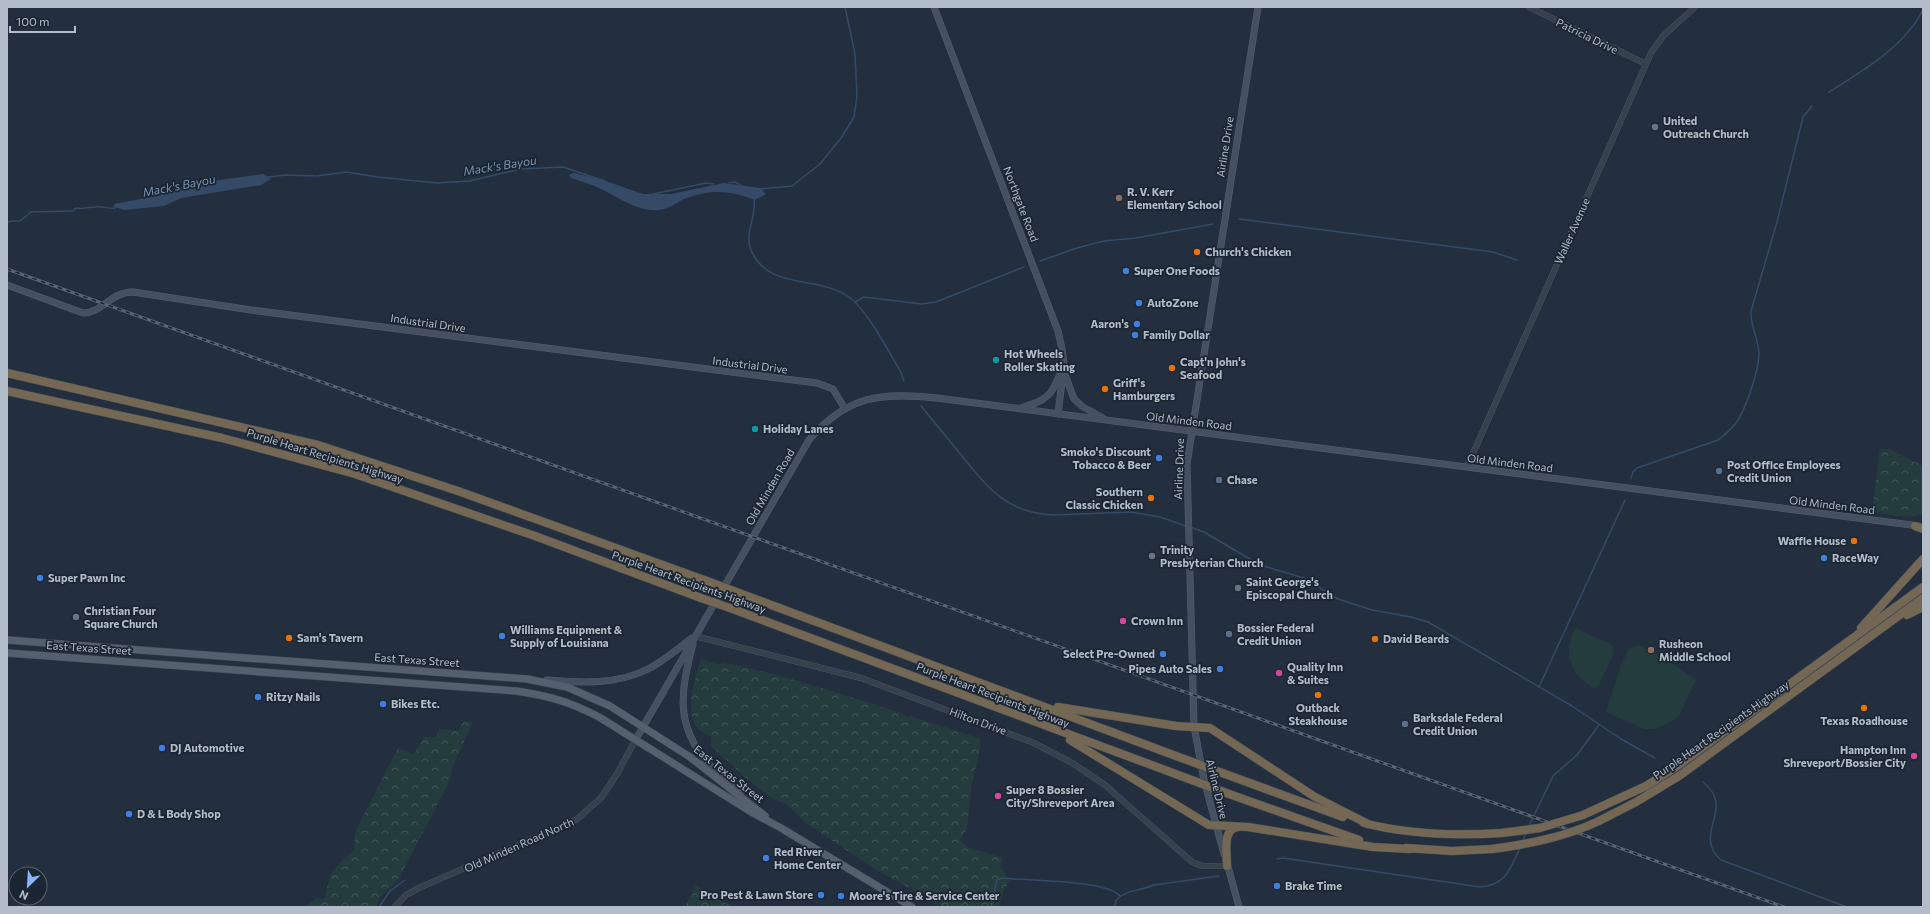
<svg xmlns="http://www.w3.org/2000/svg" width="1930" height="914" font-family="Commissioner,sans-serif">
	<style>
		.forest { fill: url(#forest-crowns) }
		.garden { fill: #253c3f }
		.water { fill: #354a66 }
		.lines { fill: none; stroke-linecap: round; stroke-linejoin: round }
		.stream { stroke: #354a66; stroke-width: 1.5 }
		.tertiary-casing { stroke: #555f6c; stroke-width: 6 }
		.secondary-casing { stroke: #555f6c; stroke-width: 7 }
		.primary-casing { stroke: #404a57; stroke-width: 8 }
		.motorway-casing { stroke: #424c59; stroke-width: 9 }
		.tertiary { stroke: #37414e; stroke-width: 5.5 }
		.secondary { stroke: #455061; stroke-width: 6 }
		.primary { stroke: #55606e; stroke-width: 7 }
		.motorway { stroke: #746754; stroke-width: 8 }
		.rail-casing { stroke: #596575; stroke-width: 3 }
		.rail { stroke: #1c2633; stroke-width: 1.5; stroke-dasharray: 4.5; stroke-linecap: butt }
		.motorway-bridge-casing { stroke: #424c59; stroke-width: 9; stroke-linecap: butt }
		.motorway-bridge { stroke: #746754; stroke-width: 8 }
		.worship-dot { fill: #6b7280; stroke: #1c2633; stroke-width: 1.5 }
		.education-dot { fill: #8d6e63; stroke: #1c2633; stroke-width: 1.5 }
		.food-dot { fill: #e8710a; stroke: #1c2633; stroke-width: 1.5 }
		.shop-dot { fill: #3f7fe0; stroke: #1c2633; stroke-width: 1.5 }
		.culture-dot { fill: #0f9aa8; stroke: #1c2633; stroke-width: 1.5 }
		.service-dot { fill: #5c6f8a; stroke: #1c2633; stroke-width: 1.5 }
		.hotel-dot { fill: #d1479c; stroke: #1c2633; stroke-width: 1.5 }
		.labels { text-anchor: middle; stroke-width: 3.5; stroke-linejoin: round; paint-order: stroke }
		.street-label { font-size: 11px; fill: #b3bcc9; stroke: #1c2633 }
		.poi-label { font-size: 11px; font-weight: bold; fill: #b3bcc9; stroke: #1c2633; text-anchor: start }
		.water-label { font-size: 12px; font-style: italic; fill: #7992b2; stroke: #1c2633 }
	</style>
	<defs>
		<pattern id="forest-crowns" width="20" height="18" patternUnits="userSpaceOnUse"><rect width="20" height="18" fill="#253c3f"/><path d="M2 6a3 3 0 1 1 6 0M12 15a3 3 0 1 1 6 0" fill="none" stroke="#425659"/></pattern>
	</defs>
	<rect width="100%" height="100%" fill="#232f3e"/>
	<!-- forest -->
	<g class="forest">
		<path d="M1880,449H1889L1923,466V513C1909,520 1887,514 1872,512Z"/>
		<path d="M701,659L720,665L723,662C783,675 842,694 901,713L908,718L910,716L979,738L981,745L971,788L967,829L960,840L967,847L1003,858L1000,867L1010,880L1003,892L999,907H944L931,900L873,868L806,823L787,805L770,797L745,777L711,746V737C707,734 701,732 698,729C684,711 695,678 701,659Z"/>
		<path d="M464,721L473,722L454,763L448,784L398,880L380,897L375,907H306L316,898L325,899C330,870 333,869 354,850L355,832L398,748L414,754L424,737H436L440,729L457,731Z"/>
		<path d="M696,885L732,907H685Z"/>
	</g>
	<!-- garden -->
	<g class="garden">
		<path d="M1575,628L1612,645L1614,653L1597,689C1571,677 1562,655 1575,628Z"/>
		<path d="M1638,645L1657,654L1696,679L1679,716L1671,722L1654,729H1644L1606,712L1620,668L1629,649Z"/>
	</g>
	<!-- water -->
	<g class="water">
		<path d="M573,173L597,178L643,194H671L724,183L760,188L766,194L755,200C730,190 710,189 684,199C676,203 668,209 659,210C636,212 617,196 597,187C589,184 580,181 571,178L569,175Z"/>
		<path d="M263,174L271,179L261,185L181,198L164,206L124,210L114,207V204L145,198L213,181Z"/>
	</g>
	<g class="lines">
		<!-- stream -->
		<g class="stream">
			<path d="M1829,92C1861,72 1907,45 1923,9"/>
			<path d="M268,177L286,175L317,176L347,172L377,177L437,183L469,181L521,169L563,167L605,181"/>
			<path d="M729,183L735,182L741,185"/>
			<path d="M760,189L792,186L820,164L841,138L854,117L857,96L855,54L845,7"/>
			<path d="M653,194L706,183L714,184"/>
			<path d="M754,199C757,217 744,232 751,250C768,291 818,275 849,297C868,311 888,351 901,372L904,381"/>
			<path d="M1239,219L1493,252L1517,260"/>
			<path d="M7,223L10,221H20L31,212L73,211L76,208C83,209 88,207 96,207C102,206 108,209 115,208"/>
			<path d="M1040,261L1077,248L1104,241L1136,238L1213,224"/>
			<path d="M855,302L864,297L922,304L936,302L1024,267"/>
			<path d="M921,406C934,422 948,439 962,456C989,489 1007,513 1053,515L1131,512L1160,517L1186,526"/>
			<path d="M1631,478L1633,472L1637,468L1718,440C1726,434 1733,428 1738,420C1747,405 1759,370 1759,353C1758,338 1750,325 1751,311L1777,222L1803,117L1812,106"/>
			<path d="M1190,527L1204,532L1260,565L1304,578L1338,599L1372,610L1411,617L1428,622L1572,706L1621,739L1655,758"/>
			<path d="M1539,687L1625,500"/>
			<path d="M1703,782C1737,809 1691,834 1721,860L1847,907"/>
			<path d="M1529,826L1553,776L1577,755L1599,725"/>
			<path d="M1523,840L1526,833"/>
			<path d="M1277,859L1283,858L1480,887C1506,885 1510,869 1520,848"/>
			<path d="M379,907L390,891L405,880"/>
			<path d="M991,907L997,880L1002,878C1026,881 1107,880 1120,896"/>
			<path d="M1115,907L1116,900C1127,889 1141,891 1154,885L1219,876"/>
		</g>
		<defs>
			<g id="tertiary">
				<path d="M1529,7L1646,64"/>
				<path d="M1467,467L1651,53L1663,36L1695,7"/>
				<path d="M695,636L861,678L1034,743L1074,764L1105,785L1192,862L1202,866H1227"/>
				<path d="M395,907L406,895L421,887L576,820L601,798L617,774L636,739"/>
			</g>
			<g id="secondary">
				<path d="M934,7L1058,331L1062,349L1064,365L1058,414"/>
				<path d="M7,285L83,313C103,313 110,292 133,292L251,310L817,383L833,389L845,409"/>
				<path d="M1020,408C1034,404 1049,400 1055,385C1058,379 1059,374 1063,369L1074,399L1083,407L1103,418"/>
				<path d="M693,644C681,690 674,724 708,763C717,774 729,783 740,793"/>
				<path d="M547,680C582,683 618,685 650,668C665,660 678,649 692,638"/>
				<path d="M636,739L809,440C847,395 882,392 937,398L1919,526"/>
				<path d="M1224,854L1204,780L1194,726L1187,464L1258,7"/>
				<path d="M1227,863L1239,907"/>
			</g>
			<g id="primary">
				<path d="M7,640L527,679L567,687L610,706L690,757L765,816"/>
				<path d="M7,653L516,691C549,696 568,701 599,717L753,813L781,828L912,907"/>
			</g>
			<g id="motorway">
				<path d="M7,373L318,445L458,491L707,581"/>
				<path d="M7,391L222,438L355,474L535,536L701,598"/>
				<path d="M1915,526L1923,529"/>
				<path d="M739,593L1176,756"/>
				<path d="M730,608L1181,776"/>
				<path d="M1907,615L1923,607"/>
				<path d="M1861,628L1923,559"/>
				<path d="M1058,707L1176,726L1210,728L1315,797L1368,824"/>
				<path d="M1070,740L1209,825L1248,827L1373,847L1410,849"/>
				<path d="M1225,774L1343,817"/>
				<path d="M1229,794L1359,840"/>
				<path d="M1583,815L1646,786L1676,767L1923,587"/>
				<path d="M1599,821L1636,802L1679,776L1923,598"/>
				<path d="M1364,823C1410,835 1455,836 1502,833"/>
				<path d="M1406,848L1452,851L1492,849"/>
				<path d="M1227,866C1227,854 1222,828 1238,827"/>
			</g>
		</defs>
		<!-- tertiary casing -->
		<use href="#tertiary" class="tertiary-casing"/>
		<!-- secondary casing -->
		<use href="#secondary" class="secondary-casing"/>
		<!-- primary casing -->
		<use href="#primary" class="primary-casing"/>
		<!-- motorway casing -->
		<use href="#motorway" class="motorway-casing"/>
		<!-- tertiary -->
		<use href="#tertiary" class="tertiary"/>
		<!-- secondary -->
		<use href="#secondary" class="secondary"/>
		<!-- primary -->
		<use href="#primary" class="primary"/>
		<!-- motorway -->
		<use href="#motorway" class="motorway"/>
		<defs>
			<path id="rail" d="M7,269L1784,907"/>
		</defs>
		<!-- rail casing -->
		<use href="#rail" class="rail-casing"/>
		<!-- rail -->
		<use href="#rail" class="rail"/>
		<defs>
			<g id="motorway-bridge">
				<path d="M707,581L739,593"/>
				<path d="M701,598L730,608"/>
				<path d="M1176,756L1225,774"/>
				<path d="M1181,776L1229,794"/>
				<path d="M1502,833L1540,828L1583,815"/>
				<path d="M1492,849C1529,844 1565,837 1599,821"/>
			</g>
		</defs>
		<!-- motorway-bridge casing -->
		<use href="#motorway-bridge" class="motorway-bridge-casing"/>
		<!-- motorway-bridge -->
		<use href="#motorway-bridge" class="motorway-bridge"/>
	</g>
	<!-- markers -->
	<g class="worship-dot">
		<circle cx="1655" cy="127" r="4"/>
		<circle cx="1152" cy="556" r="4"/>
		<circle cx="1238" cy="588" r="4"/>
		<circle cx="76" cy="617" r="4"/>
	</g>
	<g class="education-dot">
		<circle cx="1119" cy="198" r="4"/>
		<circle cx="1651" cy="650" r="4"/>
	</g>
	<g class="food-dot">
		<circle cx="1197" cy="252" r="4"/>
		<circle cx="1172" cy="368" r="4"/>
		<circle cx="1105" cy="389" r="4"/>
		<circle cx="1151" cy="498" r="4"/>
		<circle cx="1854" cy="541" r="4"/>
		<circle cx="289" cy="638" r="4"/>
		<circle cx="1375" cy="639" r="4"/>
		<circle cx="1318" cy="695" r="4"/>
		<circle cx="1864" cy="708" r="4"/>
	</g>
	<g class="shop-dot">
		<circle cx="1126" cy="271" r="4"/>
		<circle cx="1139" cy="303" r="4"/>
		<circle cx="1137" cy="324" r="4"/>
		<circle cx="1135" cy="335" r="4"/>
		<circle cx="1159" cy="458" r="4"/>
		<circle cx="1824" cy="558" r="4"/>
		<circle cx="40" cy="578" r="4"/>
		<circle cx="502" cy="636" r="4"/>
		<circle cx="1163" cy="654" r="4"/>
		<circle cx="1220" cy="669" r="4"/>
		<circle cx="258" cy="697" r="4"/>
		<circle cx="383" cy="704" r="4"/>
		<circle cx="162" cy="748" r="4"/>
		<circle cx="129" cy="814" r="4"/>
		<circle cx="766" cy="858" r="4"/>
		<circle cx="1277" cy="886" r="4"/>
		<circle cx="821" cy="895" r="4"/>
		<circle cx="841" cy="896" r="4"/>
	</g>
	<g class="culture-dot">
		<circle cx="996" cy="360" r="4"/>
		<circle cx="755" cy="429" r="4"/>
	</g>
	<g class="service-dot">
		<circle cx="1719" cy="471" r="4"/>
		<circle cx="1219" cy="480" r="4"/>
		<circle cx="1229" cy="634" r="4"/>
		<circle cx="1405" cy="724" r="4"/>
	</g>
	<g class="hotel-dot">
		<circle cx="1123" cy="621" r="4"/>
		<circle cx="1279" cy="673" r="4"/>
		<circle cx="1914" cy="756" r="4"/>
		<circle cx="998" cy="796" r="4"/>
	</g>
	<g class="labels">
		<!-- street labels -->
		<g class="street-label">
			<text transform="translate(1587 36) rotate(26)" y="4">Patricia Drive</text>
			<text transform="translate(1225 147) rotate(-81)" y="4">Airline Drive</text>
			<text transform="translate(1021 204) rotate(69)" y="4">Northgate Road</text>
			<text transform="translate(1572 231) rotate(-66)" y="4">Waller Avenue</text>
			<text transform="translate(428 323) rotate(8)" y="4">Industrial Drive</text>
			<text transform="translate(750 365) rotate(7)" y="4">Industrial Drive</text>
			<text transform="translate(1189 421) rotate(7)" y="4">Old Minden Road</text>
			<text transform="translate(325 456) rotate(17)" y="4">Purple Heart Recipients Highway</text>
			<text transform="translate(1510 463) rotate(7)" y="4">Old Minden Road</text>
			<text transform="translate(1179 469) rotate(-88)" y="4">Airline Drive</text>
			<text transform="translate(770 487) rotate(-60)" y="4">Old Minden Road</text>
			<text transform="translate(1832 505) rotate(7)" y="4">Old Minden Road</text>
			<text transform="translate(689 582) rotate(20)" y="4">Purple Heart Recipients Highway</text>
			<text transform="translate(89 648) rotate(4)" y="4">East Texas Street</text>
			<text transform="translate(417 660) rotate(4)" y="4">East Texas Street</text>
			<text transform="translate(993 695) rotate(21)" y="4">Purple Heart Recipients Highway</text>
			<text transform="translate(978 721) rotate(20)" y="4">Hilton Drive</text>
			<text transform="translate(1721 730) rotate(-35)" y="4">Purple Heart Recipients Highway</text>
			<text transform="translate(729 774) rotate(38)" y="4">East Texas Street</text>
			<text transform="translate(1217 789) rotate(76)" y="4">Airline Drive</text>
			<text transform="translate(519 845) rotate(-24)" y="4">Old Minden Road North</text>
		</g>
		<!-- poi labels -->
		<g class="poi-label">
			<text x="1663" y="125">United<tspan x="1663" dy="13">Outreach Church</tspan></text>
			<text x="1127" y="196">R. V. Kerr<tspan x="1127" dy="13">Elementary School</tspan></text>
			<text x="1205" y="256">Church's Chicken</text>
			<text x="1134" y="275">Super One Foods</text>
			<text x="1147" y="307">AutoZone</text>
			<text x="1129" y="328" text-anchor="end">Aaron's</text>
			<text x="1143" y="339">Family Dollar</text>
			<text x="1004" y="358">Hot Wheels<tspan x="1004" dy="13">Roller Skating</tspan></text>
			<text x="1180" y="366">Capt'n John's<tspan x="1180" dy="13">Seafood</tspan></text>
			<text x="1113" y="387">Griff's<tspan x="1113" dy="13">Hamburgers</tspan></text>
			<text x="763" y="433">Holiday Lanes</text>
			<text x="1151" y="456" text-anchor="end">Smoko's Discount<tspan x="1151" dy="13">Tobacco &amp; Beer</tspan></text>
			<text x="1727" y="469">Post Office Employees<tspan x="1727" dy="13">Credit Union</tspan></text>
			<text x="1227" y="484">Chase</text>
			<text x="1143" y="496" text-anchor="end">Southern<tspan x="1143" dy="13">Classic Chicken</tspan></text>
			<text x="1846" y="545" text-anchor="end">Waffle House</text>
			<text x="1160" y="554">Trinity<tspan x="1160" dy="13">Presbyterian Church</tspan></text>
			<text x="1832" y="562">RaceWay</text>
			<text x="48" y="582">Super Pawn Inc</text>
			<text x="1246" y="586">Saint George's<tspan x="1246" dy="13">Episcopal Church</tspan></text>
			<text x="84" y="615">Christian Four<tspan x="84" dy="13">Square Church</tspan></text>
			<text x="1131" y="625">Crown Inn</text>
			<text x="1237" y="632">Bossier Federal<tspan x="1237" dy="13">Credit Union</tspan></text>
			<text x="510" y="634">Williams Equipment &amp;<tspan x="510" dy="13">Supply of Louisiana</tspan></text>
			<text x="297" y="642">Sam's Tavern</text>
			<text x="1383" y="643">David Beards</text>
			<text x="1659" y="648">Rusheon<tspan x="1659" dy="13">Middle School</tspan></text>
			<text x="1155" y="658" text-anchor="end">Select Pre-Owned</text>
			<text x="1287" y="671">Quality Inn<tspan x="1287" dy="13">&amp; Suites</tspan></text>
			<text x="1212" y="673" text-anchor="end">Pipes Auto Sales</text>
			<text x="266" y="701">Ritzy Nails</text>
			<text x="391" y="708">Bikes Etc.</text>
			<text x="1318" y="712" text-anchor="middle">Outback<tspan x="1318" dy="13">Steakhouse</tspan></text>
			<text x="1413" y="722">Barksdale Federal<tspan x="1413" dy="13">Credit Union</tspan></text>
			<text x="1864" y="725" text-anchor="middle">Texas Roadhouse</text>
			<text x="170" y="752">DJ Automotive</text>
			<text x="1906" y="754" text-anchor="end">Hampton Inn<tspan x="1906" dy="13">Shreveport/Bossier City</tspan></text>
			<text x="1006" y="794">Super 8 Bossier<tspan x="1006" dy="13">City/Shreveport Area</tspan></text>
			<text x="137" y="818">D &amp; L Body Shop</text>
			<text x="774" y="856">Red River<tspan x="774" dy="13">Home Center</tspan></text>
			<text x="1285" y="890">Brake Time</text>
			<text x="813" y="899" text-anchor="end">Pro Pest &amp; Lawn Store</text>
			<text x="849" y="900">Moore's Tire &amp; Service Center</text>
		</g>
		<!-- water labels -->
		<g class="water-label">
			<text transform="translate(500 166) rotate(-9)" y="4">Mack's Bayou</text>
			<text transform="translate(179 186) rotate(-11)" y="4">Mack's Bayou</text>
		</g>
	</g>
	<!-- border -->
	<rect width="1930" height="914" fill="none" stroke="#b3bcc9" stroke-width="16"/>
	<!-- north arrow -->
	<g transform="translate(28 886) rotate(205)"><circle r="19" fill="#1c2633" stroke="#58626f"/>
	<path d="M0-3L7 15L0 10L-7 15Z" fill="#85b5fc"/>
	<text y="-6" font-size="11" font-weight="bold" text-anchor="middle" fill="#b3bcc9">N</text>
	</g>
	<!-- scale -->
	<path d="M10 26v6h65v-6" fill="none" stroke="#b3bcc9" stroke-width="2"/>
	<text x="16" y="26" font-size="12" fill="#b3bcc9" stroke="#1c2633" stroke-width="3" paint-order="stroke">100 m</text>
</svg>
